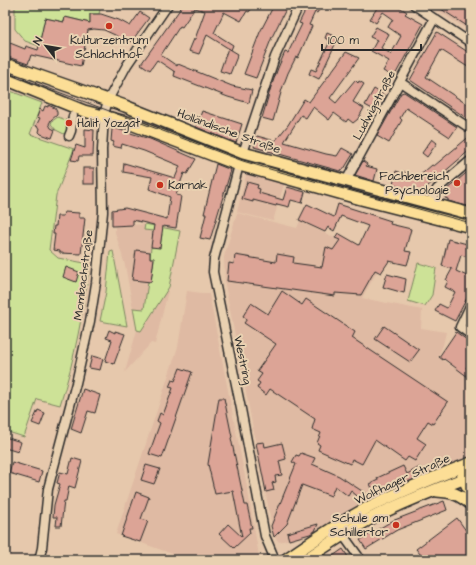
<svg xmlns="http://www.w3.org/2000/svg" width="476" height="565" font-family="'Architects Daughter',sans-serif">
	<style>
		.built { fill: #dfbaa3 }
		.green { fill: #cde297; stroke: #7c8661 }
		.building { fill: #dca496; stroke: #2b2b2b }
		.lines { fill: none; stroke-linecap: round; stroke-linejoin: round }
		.minor-casing { stroke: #2b2b2b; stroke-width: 11 }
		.major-casing { stroke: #2b2b2b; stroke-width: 14 }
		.minor { stroke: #e9d1b1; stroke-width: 8 }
		.major { stroke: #fcde96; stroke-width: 11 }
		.tram { stroke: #2b2b2b; stroke-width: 1 }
		.poi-dot { fill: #c8321e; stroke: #e9d1b1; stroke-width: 1.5 }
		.labels { text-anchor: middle; stroke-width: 4; stroke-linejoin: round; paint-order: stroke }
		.poi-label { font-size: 12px; fill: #2b2b2b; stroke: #e9d1b1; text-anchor: start }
		.street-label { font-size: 12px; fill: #2b2b2b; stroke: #e9d1b1 }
	</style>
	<rect width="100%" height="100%" fill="#e6c8ac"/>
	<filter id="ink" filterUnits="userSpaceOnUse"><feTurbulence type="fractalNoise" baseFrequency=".025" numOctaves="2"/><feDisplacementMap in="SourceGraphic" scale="8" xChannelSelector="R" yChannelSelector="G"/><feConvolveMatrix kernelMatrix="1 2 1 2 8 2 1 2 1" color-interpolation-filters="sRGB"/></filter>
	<g filter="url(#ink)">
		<!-- built -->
		<g class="built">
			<path d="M429,5H471V32L465,28Z"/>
			<path d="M247,171L285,181L273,221L237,212Z"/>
			<path d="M237,213L297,228L300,221L341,241L381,265L362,298L422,310L421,328L446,332L443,345L438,357L471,379V455L368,500L340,515L315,531L314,533L279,542L274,536L225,284L224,257Z"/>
			<path d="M148,224L180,231L169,287L155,344L151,343L125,372L137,330L125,265L115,232V226Z"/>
			<path d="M187,291L209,294L248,492L259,556L258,560H190L116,534L178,347Z"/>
		</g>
		<!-- green -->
		<g class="green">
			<path d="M15,5H101L99,14H90V23L65,17L64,22L45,18L39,46L25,41L15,29Z"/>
			<path d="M5,89L42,103L30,134L74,149L56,195L49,250L58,258L90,264C83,311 75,359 60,405L37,399L24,437L5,431Z"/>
			<path d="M58,117L66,120L69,125L66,135L56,130L51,124L52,121Z"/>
			<path d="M145,224L180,231L169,287L141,331L137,330L133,308L144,309L148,282H151L154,259L150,258L151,247H160L162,234L153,233V231L144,230Z"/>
			<path d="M113,251L127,326L100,321L106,292L110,252Z"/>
			<path d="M418,263L436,268L432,295L425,306L408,301Z"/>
		</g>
		<!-- building -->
		<g class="building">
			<path d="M183,5H254L249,12L247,11L241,21L224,12L214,33L233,45L231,50L207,35L199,54L189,51L194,39H195L205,11L195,8L182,27L180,26L161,55L177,66L178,64L232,86L252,90L249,103L228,97L174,76L175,72L157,60L150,70L141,64Z"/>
			<path d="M274,5H288L272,37L256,78L244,74L260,32Z"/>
			<path d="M308,5H322L317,13L315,12L309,25L312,26L298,58L296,57L288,73L282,89L273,121L262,118L271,87L278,68L285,52L288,53L302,24L299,23Z"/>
			<path d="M372,5H396L407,12L405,14L423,24L394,77L383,71L389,61L371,51L377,40L370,37L376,27L389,34L381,48L391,54L401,36L388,27L393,19L383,12L376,23L370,19L377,8Z"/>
			<path d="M435,5H461L471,11V19L467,26Z"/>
			<path d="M140,12L149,18L131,42L126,39L125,42L115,35L104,30L94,29L88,30L81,66L31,55L28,64L5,56V41L25,49L26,46L38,50L45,18L64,22L65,17L90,23V14H101L119,20L130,26Z"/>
			<path d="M437,32L471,54V69L441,50L426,77L471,107V121L410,80Z"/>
			<path d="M327,33L338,38L319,79L309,74L311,69L316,71L330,41L325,38Z"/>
			<path d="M228,48L238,54L230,74L220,71Z"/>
			<path d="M346,52L359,58L330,98L336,103L355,80L358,83L359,81L364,84L353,102L364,108L358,119L353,123L348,119L346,122L334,113L329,120L313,107L306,118L301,115L284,142L326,154L337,156L342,148L353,154L344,169L340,171L322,166L254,147L257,136L275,141L288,125L304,99L309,102Z"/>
			<path d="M374,89L384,95L376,111L365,105Z"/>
			<path d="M404,92L457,127L450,137L406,108L400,118L402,120L389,143L377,136L401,93Z"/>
			<path d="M48,105L55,108L57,112V115L51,120L49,124L51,128L55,130L52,138L41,134L39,132L40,128L36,126L40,118L37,117L40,109L43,111L45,106L48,107Z"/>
			<path d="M202,111L242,124L236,143L196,127Z"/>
			<path d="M114,128L150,139L196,159L187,174L184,173L176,195L181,196L176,228L163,226L160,248L151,247L154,225L133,220V225L112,226V210L125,208L167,219L170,197L149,189L152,177L123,172L124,163L175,178L180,166L144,151L122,144L121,148L112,146L114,142L111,141L112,129Z"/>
			<path d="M85,129L94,130L93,156H79L78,161L71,160L76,145L85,148Z"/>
			<path d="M471,135V149L420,193L393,185L396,171L402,173V171L418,177L432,165L434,166Z"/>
			<path d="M432,139L437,143L427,157L422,153Z"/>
			<path d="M363,161L367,164L366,166L377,169L374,181L355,175Z"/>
			<path d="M216,164L231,170L210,240L200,238L206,214H204Z"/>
			<rect x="83" y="168" width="11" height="16"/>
			<path d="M471,169V207L448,201V199L445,198L446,190Z"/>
			<path d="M247,182L258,185L257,188L260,189L259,193L283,200L287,187L305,192L302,203L291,200L289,207L277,204L276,206L253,200V202L242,199Z"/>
			<path d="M307,204L334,217L338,204L391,221L390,224L411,229L405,251L411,252L407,265L389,261L381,273L375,270L361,295L335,293V296L227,281L229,263L234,264L235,255L276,262L277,254L294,257L293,263L322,267L326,247L333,250L340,240L335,238L338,233L359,245L368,226L341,216L334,231L328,227L325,232L299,220Z"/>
			<path d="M64,212L79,213V218H85L81,254L60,253V251L53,250L55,234H53L54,226H56L57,216H63Z"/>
			<path d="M448,239L471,245V258L461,255L456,271L467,276L471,267V290L455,321L435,311L439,304L447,308L455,292L445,287L448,281L446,280L452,269L442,266Z"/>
			<path d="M136,250L150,252V258H154L151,282L132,280Z"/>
			<path d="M66,267L79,272L76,282L63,277Z"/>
			<path d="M387,274L406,279L404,293L383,287Z"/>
			<path d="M282,291L302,305L306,299L355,332L352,338L448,402L433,424L428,421L417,438L426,444L415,461L408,457L405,461L375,440L362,464L352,459L350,464L318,450L320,445L317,443L321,433L312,429L315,419L270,389L266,395L257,388L260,383L257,381L262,374L257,371L276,344L244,323L247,319L243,316L251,303L268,314Z"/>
			<path d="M384,326L419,350L410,362L375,339Z"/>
			<path d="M109,330L115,333V331L125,334L114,364L105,361L112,340L106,338Z"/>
			<path d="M456,332L471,343V361L466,368L471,372L468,377L444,359L443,360L439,357Z"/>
			<path d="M92,356L103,359L100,370L89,368Z"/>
			<path d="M180,368L192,372L162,458L149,454L160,423L157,421L160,413L163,415L173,388L169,387L172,380L175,381Z"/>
			<path d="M83,389L100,395L95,413L88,411L81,433L71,429Z"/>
			<path d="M219,398H224L232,437L231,438L245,505H247L252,528H249L250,533L234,548L219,534L228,524L242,537L233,491L215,494L208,464Z"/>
			<path d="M38,410L45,413L40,426L32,423Z"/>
			<path d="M5,437L21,442L18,452L5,448Z"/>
			<path d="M264,442L265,447L282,443L286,459L279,461L282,475L275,476L276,482L272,483L274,490L266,492L256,443Z"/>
			<path d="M301,453L315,458L312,464L339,476L365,493L361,499L351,491L348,496L335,486L331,496L302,485L287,524L274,537L271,526L296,464L292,462L296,455L299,456Z"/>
			<path d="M72,458L82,461L75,488L69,486L66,501H64L61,526H56L57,517H53L54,505L60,484L57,483L60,472L68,474Z"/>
			<path d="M12,462L42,471L39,482L9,473Z"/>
			<path d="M146,465L160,469L154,484L141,480Z"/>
			<path d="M403,466L407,474L420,467L424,475L378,495L377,491L374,492L370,484L378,480L377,478Z"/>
			<path d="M136,492L149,497L141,519L148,521L140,542L121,536Z"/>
			<path d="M444,501L447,510L397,530L366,549L360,540L392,521Z"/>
			<path d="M457,518L467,532L471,529V560H425L416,549Z"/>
			<path d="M318,524L315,531L310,534L289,540L287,533Z"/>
			<path d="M343,549L350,560H327Z"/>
		</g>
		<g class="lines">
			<defs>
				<g id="minor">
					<path d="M414,5L471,43"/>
					<path d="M400,82L471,129"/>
					<path d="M69,136L71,131L73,116"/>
					<path d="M243,153L275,57L299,5"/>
					<path d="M239,165L214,259L213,272L241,409L265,536L273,555V560"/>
					<path d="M346,181L434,19"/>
					<path d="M429,204L437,189L471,160"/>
					<path d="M471,304L460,327L471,335"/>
					<path d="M343,535L361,560"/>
					<path d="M39,560L42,548L48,489L76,383L90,321L96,283L103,212L102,150L104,115L108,100L127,65L168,5"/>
				</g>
				<g id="major">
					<path d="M5,64L125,106L243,153L471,214"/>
					<path d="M5,79L84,111L126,122L239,165L361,199L471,227"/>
					<path d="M463,473L464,479L471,494"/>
					<path d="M437,491C453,492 458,494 471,504"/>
					<path d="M285,560C315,539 346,518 379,502C409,488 440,475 471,463"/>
					<path d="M305,560C326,546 347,531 370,519C402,502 437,489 471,476"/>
				</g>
			</defs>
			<!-- minor casing -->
			<use href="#minor" class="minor-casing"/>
			<!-- major casing -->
			<use href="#major" class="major-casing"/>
			<!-- minor -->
			<use href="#minor" class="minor"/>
			<!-- major -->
			<use href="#major" class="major"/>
			<!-- tram -->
			<path class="tram" d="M5,72L243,161L273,170L471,223"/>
		</g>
	</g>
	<!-- markers -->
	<g class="poi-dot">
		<circle cx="109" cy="26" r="4"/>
		<circle cx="69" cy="123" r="4"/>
		<circle cx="457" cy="183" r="4"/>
		<circle cx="160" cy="185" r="4"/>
		<circle cx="396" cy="525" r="4"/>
	</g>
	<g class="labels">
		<!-- poi labels -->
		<g class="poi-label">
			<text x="109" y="44" text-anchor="middle">Kulturzentrum<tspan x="109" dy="14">Schlachthof</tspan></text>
			<text x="77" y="127">Halit Yozgat</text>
			<text x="449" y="180" text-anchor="end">Fachbereich<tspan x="449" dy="14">Psychologie</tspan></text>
			<text x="168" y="189">Karnak</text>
			<text x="388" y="522" text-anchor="end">Schule am<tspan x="388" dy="14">Schillertor</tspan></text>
		</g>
		<!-- street labels -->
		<g class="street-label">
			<text transform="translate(374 105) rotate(-62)" y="4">Ludwigstraße</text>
			<text transform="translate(229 131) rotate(20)" y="4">Holländische Straße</text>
			<text transform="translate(83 275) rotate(-83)" y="4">Mombachstraße</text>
			<text transform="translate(243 360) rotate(78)" y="4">Westring</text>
			<text transform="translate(402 479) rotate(-25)" y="4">Wolfhager Straße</text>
		</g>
	</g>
	<!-- margin -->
	<rect width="476" height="565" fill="none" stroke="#e9d1b1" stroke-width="20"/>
	<rect x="10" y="10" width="456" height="545" fill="none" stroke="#2b2b2b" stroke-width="1.5" filter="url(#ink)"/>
	<!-- north arrow -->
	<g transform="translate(46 46) rotate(301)" stroke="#e9d1b1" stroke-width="3" paint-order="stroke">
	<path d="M0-3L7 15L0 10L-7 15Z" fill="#2b2b2b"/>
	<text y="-6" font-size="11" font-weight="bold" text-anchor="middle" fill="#2b2b2b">N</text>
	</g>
	<!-- scale -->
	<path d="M322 44v6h99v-6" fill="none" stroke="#2b2b2b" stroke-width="2"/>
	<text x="328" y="44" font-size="12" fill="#2b2b2b" stroke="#e9d1b1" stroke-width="3" paint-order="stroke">100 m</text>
</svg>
